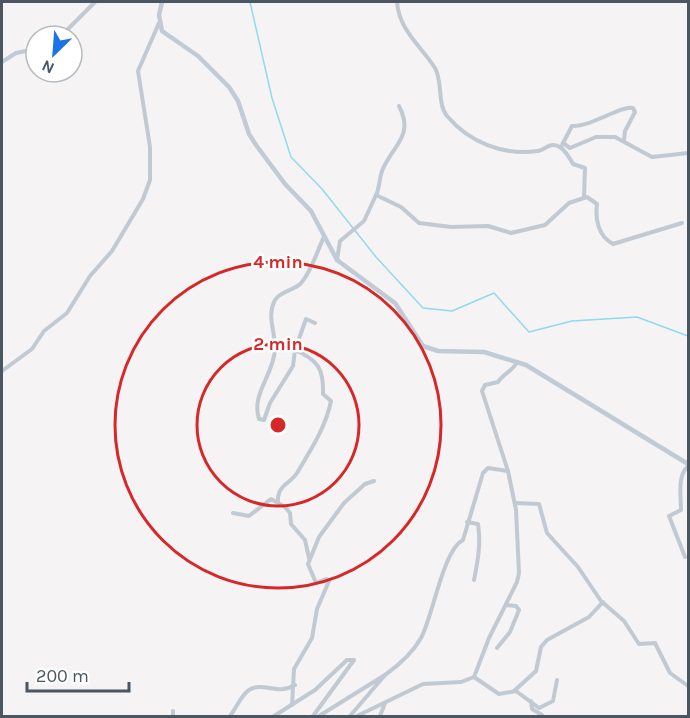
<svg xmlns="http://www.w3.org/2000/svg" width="690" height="718" font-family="Karla,sans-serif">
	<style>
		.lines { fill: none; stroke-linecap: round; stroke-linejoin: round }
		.stream { stroke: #90daee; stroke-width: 1.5 }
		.street { stroke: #c1cad2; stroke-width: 4 }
		.secondary { stroke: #c1cbd6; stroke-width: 4.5 }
		.ring { fill: none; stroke: #d62828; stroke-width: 3 }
		.centre { fill: #d62828; stroke: #fff; stroke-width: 3 }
		.ring-label { font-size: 18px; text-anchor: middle; font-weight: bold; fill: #d62828; stroke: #fff; stroke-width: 5; stroke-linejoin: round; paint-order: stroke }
	</style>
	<rect width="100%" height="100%" fill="#f5f3f3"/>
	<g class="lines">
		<!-- stream -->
		<path class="stream" d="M250,2L272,98L291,157L322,189L376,257L423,308L452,311L494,293L529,332L572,321L637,317L688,336"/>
		<!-- street -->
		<g class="street">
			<path d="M397,2C399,30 420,45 435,68C443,82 437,104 447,116C469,142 503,156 537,151C543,151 548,144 554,145C563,146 569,157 573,164L585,168L584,197"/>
			<path d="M61,36L95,2"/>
			<path d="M2,62L16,53L36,49"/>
			<path d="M563,143L570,148L596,137H615L652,157L688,153"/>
			<path d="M562,145L572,126C594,126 621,105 633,108L635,112L625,131L624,140"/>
			<path d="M376,195C380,187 379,179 382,171C392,146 415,136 399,106"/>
			<path d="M337,260L340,241L364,221L376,195L401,207L419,223L451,227L488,226L511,233L545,225L569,203L587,197L597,204C595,219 598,236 613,244L682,223"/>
			<path d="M315,323L306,319L295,350L293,366L270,403L264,420L259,419C251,394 273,376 275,350C276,332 266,317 275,300C281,290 295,291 302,282C312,270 317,251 324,237"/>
			<path d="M2,371L32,349L44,331L67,313L90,276L112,251L143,199L150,180V147L138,71L159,23"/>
			<path d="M278,502C277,485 289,485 297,473C310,451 326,427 331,401L323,394C324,369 318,360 295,350"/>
			<path d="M515,503L539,504L547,533L578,567L601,601L624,621L639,644L655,643L670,673L688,686"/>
			<path d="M233,513L249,516L271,499L285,507L290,513L291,524L305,540L309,558"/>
			<path d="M467,522L478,524C481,544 478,560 474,580"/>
			<path d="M685,557L669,516L681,510C681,496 677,476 688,466"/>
			<path d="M497,648L510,632L519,610L516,606L506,605"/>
			<path d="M385,675C399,665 412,654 421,638C433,616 443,550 463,540L483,473L488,468L508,471"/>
			<path d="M474,677L499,694L516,691L539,708L553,701L557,680"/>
			<path d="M514,691L536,671L541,647L547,640L589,617L603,602"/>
			<path d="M531,701L532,709L542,715"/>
			<path d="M292,705L294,669L312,638L317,609L329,581L326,579L316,583L308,564L319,537L344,503L365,484L374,481"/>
			<path d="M173,716V711"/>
			<path d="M230,716C236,709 241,695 249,690C263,681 277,696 295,685"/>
			<path d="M274,716L315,690L347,660H354L313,716"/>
			<path d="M319,716L385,675L350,716"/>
			<path d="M357,716L423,684L461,682L474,677L489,638L517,582L519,573L516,510L508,471L482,391L485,385L498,382C504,373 513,371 517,362"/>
			<path d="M380,716L385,703"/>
		</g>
		<!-- secondary -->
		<path class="secondary" d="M162,2L159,15L162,31L198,56L229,87L238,101L249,134L256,145L285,184L311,211L337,260L395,303L423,346L438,351L484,352L526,365L688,464"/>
	</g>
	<!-- distance rings -->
	<g class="ring">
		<circle cx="278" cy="425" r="81"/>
		<circle cx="278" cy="425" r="163"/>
	</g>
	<circle cx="278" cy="425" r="9" class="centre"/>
	<g class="ring-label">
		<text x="278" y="268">4 min</text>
		<text x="278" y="350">2 min</text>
	</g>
	<!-- border -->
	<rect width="690" height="718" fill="none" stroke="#4a5661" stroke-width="6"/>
	<!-- north arrow -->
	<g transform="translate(54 54) rotate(205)"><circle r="28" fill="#ffffff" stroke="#b7bbc0" stroke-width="1.5"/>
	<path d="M0-4.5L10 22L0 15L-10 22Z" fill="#1a73e8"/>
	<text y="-9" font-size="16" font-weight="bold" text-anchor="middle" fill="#4a5661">N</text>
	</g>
	<!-- scale -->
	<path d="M27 682v9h102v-9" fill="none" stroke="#4a5661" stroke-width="3"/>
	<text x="36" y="682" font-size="18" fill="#4a5661" stroke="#ffffff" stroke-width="4.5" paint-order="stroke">200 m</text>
</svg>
